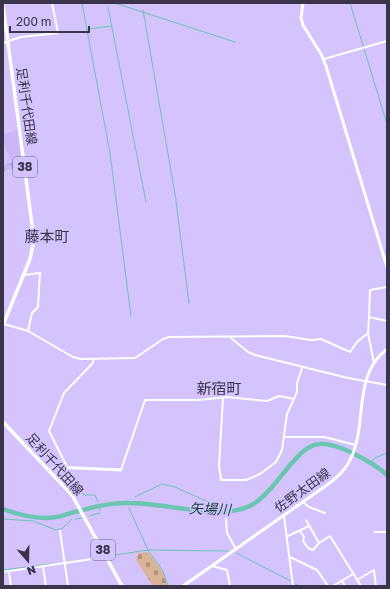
<svg xmlns="http://www.w3.org/2000/svg" width="390" height="589" font-family="'Golos Text','Noto Sans JP',sans-serif">
	<style>
		.built { fill: #c9b7f7 }
		.industrial { fill: url(#industrial-grid) }
		.cemetery { fill: url(#cemetery-stones) }
		.lines { fill: none; stroke-linecap: round; stroke-linejoin: round }
		.stream { stroke: #6ac5b1; stroke-width: 1 }
		.river { stroke: #6ac5b1; stroke-width: 4.5 }
		.street { stroke: #fff; stroke-width: 2 }
		.secondary { stroke: #fff; stroke-width: 3 }
		.primary { stroke: #fff; stroke-width: 3.5 }
		.labels { text-anchor: middle; stroke-width: 3; stroke-linejoin: round; paint-order: stroke }
		.shield { fill: #d4c3fd; stroke: #685e80; stroke-width: 1 }
		.shield-label { font-size: 12px; font-weight: bold; fill: #3a334a }
		.street-label { font-size: 13px; fill: #3a334a; stroke: #d4c3fd }
		.water-label { font-size: 14px; font-style: italic; fill: #153f37; stroke: #d4c3fd }
		.quarter-label { font-size: 15px; fill: #3a334a; stroke: #d4c3fd }
	</style>
	<defs>
		<pattern id="industrial-grid" width="8" height="8" patternUnits="userSpaceOnUse"><rect width="8" height="8" fill="#c9b7f7"/><path d="M0 4h8M4 0v8" fill="none" stroke="#a495ca"/></pattern>
		<pattern id="cemetery-stones" width="16" height="16" patternUnits="userSpaceOnUse"><rect width="16" height="16" fill="#d9b498"/><path d="M2 7V4a2 2 0 0 1 4 0v3zM10 15v-3a2 2 0 0 1 4 0v3z" fill="#b1937e"/></pattern>
	</defs>
	<rect width="100%" height="100%" fill="#d4c3fd"/>
	<!-- built -->
	<path class="built" d="M18,129L21,156L11,161L3,141V135Z"/>
	<!-- industrial -->
	<path class="industrial" d="M21,158L22,164L3,172V166Z"/>
	<!-- cemetery -->
	<path class="cemetery" d="M148,552L163,572L167,586H153L136,560L138,553Z"/>
	<g class="lines">
		<!-- stream -->
		<g class="stream">
			<path d="M82,3L110,153L131,316"/>
			<path d="M115,3L235,42"/>
			<path d="M350,3L387,124"/>
			<path d="M108,7L146,202"/>
			<path d="M143,10L176,200"/>
			<path d="M88,29L112,26"/>
			<path d="M176,201L189,303"/>
			<path d="M370,463L375,458L387,453"/>
			<path d="M73,488L85,495H95L98,502"/>
			<path d="M135,497L162,484L175,487L215,505"/>
			<path d="M129,502V505"/>
			<path d="M135,503V501"/>
			<path d="M99,504L100,510"/>
			<path d="M129,508L148,550L163,571L168,586"/>
			<path d="M89,516L100,513"/>
			<path d="M3,519L33,521L56,530L63,528L72,519"/>
			<path d="M75,519L82,518"/>
			<path d="M236,553L291,581"/>
			<path d="M109,556L148,550L228,551"/>
			<path d="M3,570L51,564"/>
			<path d="M295,584L299,586"/>
		</g>
		<!-- river -->
		<path class="river" d="M3,509C19,515 39,520 56,517C62,517 66,514 71,513C90,508 111,502 130,503C164,503 221,520 250,506C276,493 295,446 319,444C337,442 374,463 387,475"/>
		<!-- street -->
		<g class="street">
			<path d="M3,43L21,37L58,33L52,3"/>
			<path d="M324,59L387,41"/>
			<path d="M23,275L40,273L38,307L32,313L28,331"/>
			<path d="M387,287L370,290L369,317L387,321"/>
			<path d="M369,317L368,333L374,363"/>
			<path d="M4,324L28,331L73,357L81,359L135,358L163,339L169,337L285,336L311,340L321,339L350,352L357,342L368,333"/>
			<path d="M231,338L248,352L255,355L348,378L387,385"/>
			<path d="M223,398L219,465L221,480H246L260,474L276,462L282,450L287,414L297,392V383L302,368"/>
			<path d="M285,437H324L356,445"/>
			<path d="M67,467L49,431L64,393L92,364L94,359"/>
			<path d="M121,470L145,400H199L227,397L267,401L279,396L294,399"/>
			<path d="M303,502L309,507L325,513"/>
			<path d="M284,516L293,586"/>
			<path d="M226,519L227,533L236,549"/>
			<path d="M306,520L319,543L330,536L361,586"/>
			<path d="M60,531L68,586"/>
			<path d="M300,531L304,537L303,541L308,548L313,550L319,543"/>
			<path d="M375,532H387"/>
			<path d="M288,536L309,526"/>
			<path d="M290,557L317,570L328,586"/>
			<path d="M212,566L227,570L230,586"/>
			<path d="M43,567L46,586"/>
			<path d="M3,572L106,557"/>
			<path d="M9,572L11,586"/>
			<path d="M357,580L374,570L376,586"/>
			<path d="M342,581L345,586"/>
			<path d="M333,586L353,574"/>
		</g>
		<!-- secondary -->
		<g class="secondary">
			<path d="M303,3L301,18L303,25L321,54L326,66L387,267"/>
			<path d="M51,471L55,467L121,470"/>
			<path d="M183,586L327,485C337,478 346,470 351,458C368,422 352,376 387,349"/>
		</g>
		<!-- primary -->
		<g class="primary">
			<path d="M3,5L34,240L30,259L3,325"/>
			<path d="M3,422L72,495L122,586"/>
		</g>
	</g>
	<g class="labels">
		<!-- shield labels -->
		<g class="shield">
			<rect x="13" y="157" width="24" height="20" rx="3"/>
			<rect x="91" y="540" width="24" height="20" rx="3"/>
		</g>
		<g class="shield-label">
			<text x="25" y="171">38</text>
			<text x="103" y="554">38</text>
		</g>
		<!-- street labels -->
		<g class="street-label">
			<text transform="translate(27 106) rotate(82)" y="5">足利千代田線</text>
			<text transform="translate(55 464) rotate(48)" y="5">足利千代田線</text>
			<text transform="translate(302 490) rotate(-36)" y="5">佐野太田線</text>
		</g>
		<!-- water labels -->
		<g class="water-label">
			<text transform="translate(210 509) rotate(2)" y="5">矢場川</text>
		</g>
		<!-- quarter labels -->
		<g class="quarter-label">
			<text x="47" y="242">藤本町</text>
			<text x="219" y="394">新宿町</text>
		</g>
	</g>
	<!-- border -->
	<rect width="390" height="589" fill="none" stroke="#3a334a" stroke-width="8"/>
	<!-- north arrow -->
	<g transform="translate(28 561) rotate(160)" stroke="#d4c3fd" stroke-width="3" paint-order="stroke">
	<path d="M0-3L7 15L0 10L-7 15Z" fill="#3a334a"/>
	<text y="-6" font-size="11" font-weight="bold" text-anchor="middle" fill="#3a334a">N</text>
	</g>
	<!-- scale -->
	<path d="M10 26v6h79v-6" fill="none" stroke="#3a334a" stroke-width="2"/>
	<text x="16" y="26" font-size="12" fill="#3a334a" stroke="#d4c3fd" stroke-width="3" paint-order="stroke">200 m</text>
</svg>
